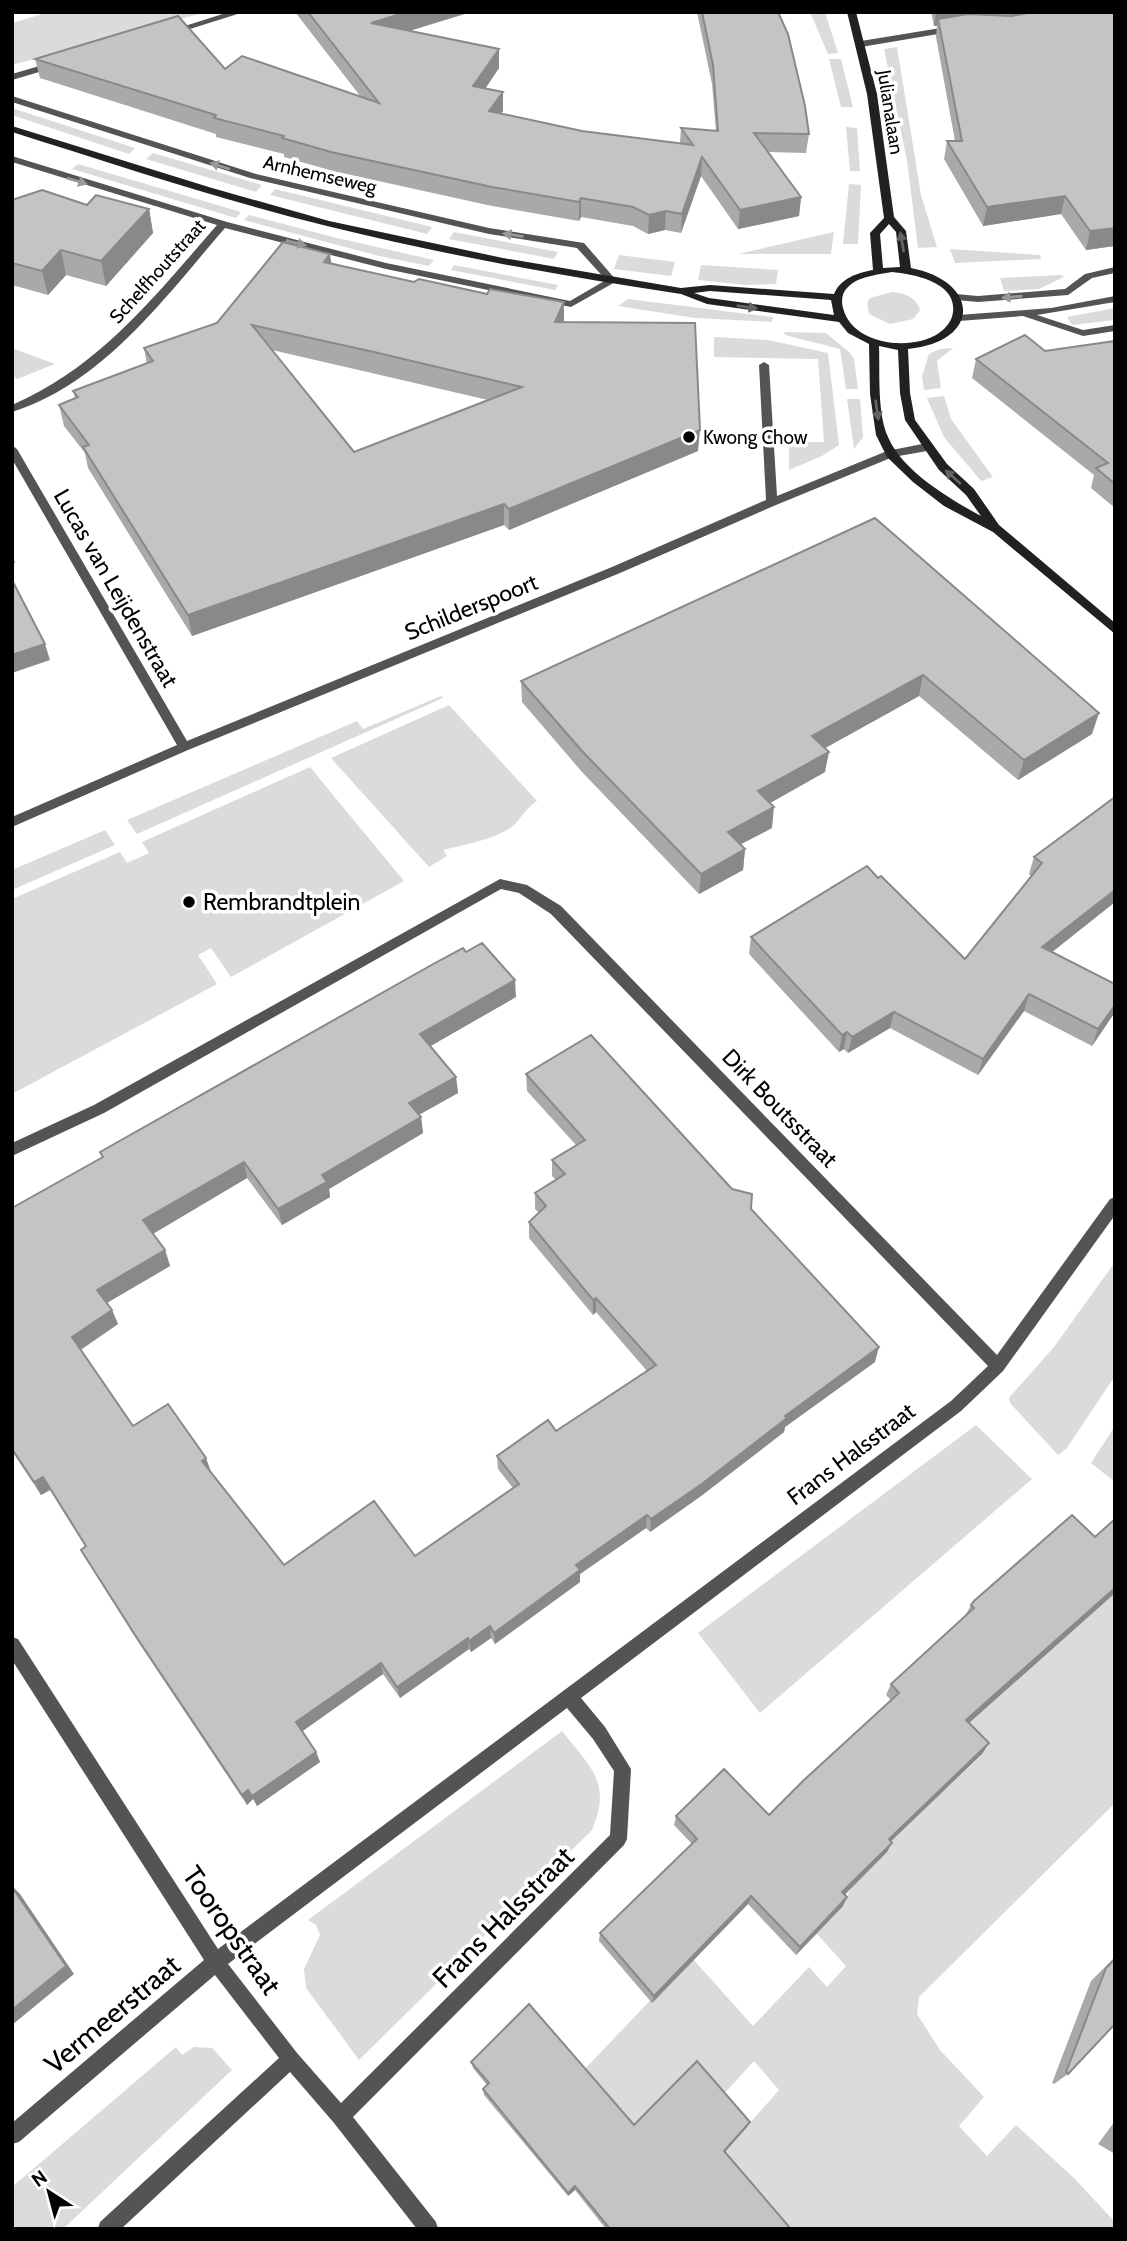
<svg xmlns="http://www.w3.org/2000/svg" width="1127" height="2241" font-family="Cabin,sans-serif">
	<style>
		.green { fill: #dbdbdb }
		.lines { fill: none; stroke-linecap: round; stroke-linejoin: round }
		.lane { fill: #545454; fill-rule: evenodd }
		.street { fill: #545454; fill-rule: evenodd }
		.secondary { fill: #212121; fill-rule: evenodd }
		.wall { fill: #a9a9a9; fill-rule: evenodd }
		.shaded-wall { fill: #898989 }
		.building { fill: #c4c4c4; stroke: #898989; stroke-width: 2; fill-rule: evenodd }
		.oneway { fill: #989898 }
		.oneway2 { fill: #646464 }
		.poi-dot { fill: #000; stroke: #fff; stroke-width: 2.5 }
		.labels { text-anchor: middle; stroke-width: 7; stroke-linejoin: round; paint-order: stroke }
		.far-street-label { font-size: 19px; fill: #000; stroke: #fff }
		.far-poi-label { font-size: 19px; fill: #000; stroke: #fff; text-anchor: start }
		.street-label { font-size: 23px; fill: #000; stroke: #fff }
		.poi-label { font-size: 23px; fill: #000; stroke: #fff; text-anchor: start }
		.near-street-label { font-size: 28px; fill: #000; stroke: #fff }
	</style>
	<rect width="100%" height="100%" fill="#fff"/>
	<!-- green -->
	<g class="green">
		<path d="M49,12H206L12,65V23Z"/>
		<path d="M810,12H825L838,53L828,54Z"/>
		<path d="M897,47L921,195L937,247L918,248L907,161L884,49Z"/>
		<path d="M829,59H841L853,107H841Z"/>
		<path d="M12,108L135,148L129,154L12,115Z"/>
		<path d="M846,127L857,128L860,171H850Z"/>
		<path d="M153,153L262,185L256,192L146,159Z"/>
		<path d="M78,164L241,212L236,218L72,169Z"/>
		<path d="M849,184L861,185L858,244H843Z"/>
		<path d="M275,189L432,227L427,234L270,195Z"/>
		<path d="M249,215L337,238L434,260L429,266L379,256L244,220Z"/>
		<path d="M454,232L558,252L554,259L449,239Z"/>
		<path d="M834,232L831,254H738Z"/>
		<path d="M950,249L1040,255L1041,259L955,263Z"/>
		<path d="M619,255L675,262L671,276L614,269Z"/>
		<path d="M454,265L558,285L555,290L451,270Z"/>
		<path d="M701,265L778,270L776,284L746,285L698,280Z"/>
		<path d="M1061,275L1064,277L1039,289L1004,291L1000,278Z"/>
		<path d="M892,292C904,293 916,297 920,310L913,319L890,324L869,314L867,303L870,298Z"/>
		<path d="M628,299L773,317L772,322L695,318L618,306Z"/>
		<path d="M1115,308V320L1072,325L1067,317Z"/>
		<path d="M784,332L826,333L849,352L854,359L858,389H846L840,349L785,335Z"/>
		<path d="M714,337L768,340L828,353L839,445L822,456L789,470V442H824L818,359L714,357Z"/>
		<path d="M12,348L55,364L17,379L12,374Z"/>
		<path d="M953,348L937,361L941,388L924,390L922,376L929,354L940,349Z"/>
		<path d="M944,396L951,419L993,477L981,481L944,437L927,398Z"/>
		<path d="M847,399H860L863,437L854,449Z"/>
		<path d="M441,696L443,698L137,834L127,820L357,721L363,729Z"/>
		<path d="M449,705L537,801C524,809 519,823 509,829C490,840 464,845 443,850L447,856L429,867L331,758Z"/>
		<path d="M310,767L404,881L231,977L211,948L198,955L217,984L12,1094V899L120,852L127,863L149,853L142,842Z"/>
		<path d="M105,830L115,845L12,890V870Z"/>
		<path d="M1115,1262V1376L1066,1449L1058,1455L1010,1403L1009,1398L1054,1347Z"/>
		<path d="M976,1425L1032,1479L760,1713L698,1633Z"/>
		<path d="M1115,1426V1482L1091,1463Z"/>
		<path d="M1115,1593V1803L919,1997L917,2014L940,2050L984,2097L959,2126L987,2156L1016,2125L1074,2178L1115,2222V2229H789L693,2187L779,2090L754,2061L721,2097L633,2130L583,2071L678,1971L648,1909L753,2026L809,1967L827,1987L846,1966L816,1933L842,1906L856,1879L887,1852L884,1848L937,1781L946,1789L982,1755L941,1711Z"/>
		<path d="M562,1731C591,1768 612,1782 592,1830L359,2060L306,1988L304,1969L320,1935L316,1925L308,1920Z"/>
		<path d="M176,2047L182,2055L194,2047L212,2048L232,2070L63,2229H12V2187Z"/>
	</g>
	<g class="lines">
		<!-- lane -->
		<g class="lane">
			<path d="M229,12H244L174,34L166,32Z"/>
			<path d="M53,62L58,65L56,67L12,80V74Z"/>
		</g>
		<!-- street -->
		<g class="street">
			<path d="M953,26L956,27V31L861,47L856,44L861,41Z"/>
			<path d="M12,96L256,174L489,228L584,243L617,281L571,307L386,269L225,228C165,297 104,383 12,412V405C100,367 155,296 217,225L12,162V156L227,222L386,263L570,301L606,280L577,248L489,234L250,178L12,102Z"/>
			<path d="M1115,267V273L1092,278L1068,295L978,302L956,300L951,297L956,294L978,296L1065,289L1085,274Z"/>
			<path d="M1115,296V302L1037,315L1083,330L1115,325V331L1083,336L1023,316L959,321L954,318L959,315L1051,308Z"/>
			<path d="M764,362L769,365L777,496L887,451L927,443L932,447L927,451L893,457L776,505L620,573L188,750L12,827V817L177,745L12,459V445L17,449L187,741L612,567L766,500L759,365Z"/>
			<path d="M500,879L527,885L561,906L997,1355L1110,1199L1115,1197V1215L1003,1371L961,1411L581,1698L605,1727L631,1769L627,1839L624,1845L353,2117L436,2222L438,2229H417L334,2123L290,2072L121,2229H98L100,2222L279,2058L215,1975L19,2142L12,2144V2123L204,1960L12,1660V1637L18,1639L218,1949L951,1401L988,1366L551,914L519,893L501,889L104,1113L12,1156V1143L94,1105ZM567,1708L593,1739L614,1771L610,1835L341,2103L297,2053L228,1964Z"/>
		</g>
		<!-- secondary -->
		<path class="secondary" d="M847,12H856L877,94L894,217L906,231L911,268C981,282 981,342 908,349L910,393L915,420L947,464L974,489L999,525L1115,623V634L993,532L944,506L913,482L887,457L876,435L870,394L869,344L848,333L839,322L707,304L681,294C562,276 444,255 327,226C221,200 117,165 12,132V126L212,188L329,221L503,258L681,288L710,285L834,294C841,278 857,273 873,270L870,233L884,218L867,94ZM889,224L896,232L900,267L883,268L880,234ZM892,272C913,274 957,282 953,312C952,321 946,328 939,333C911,352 852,345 843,308C841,301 842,293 847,288C858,276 877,275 892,272ZM710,291L831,300L834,315L709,298L694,293ZM879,346L898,350L900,393L905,420L939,470L966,495L981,516C950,499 902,471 888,437C877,413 880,373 879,346Z"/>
	</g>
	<!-- wall -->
	<g class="wall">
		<path d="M295,12H471L409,31L499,68L485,89L503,111L501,114L582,131L680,143L681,128L716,131L712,84L697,12H778L809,134L806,153L768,152L801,197L799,216L738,229L701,176L681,233L665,230L648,234L633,226L581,217L579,221L492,206L333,171L284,157V154L216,137V134L40,78L35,59L225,69L361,97Z"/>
		<path d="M931,12H1115V246L1086,250L1061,214L983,226L944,159L947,141H955L936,37L937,26H934Z"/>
		<path d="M12,200L149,209L153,233L106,286L66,275L48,295L12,285Z"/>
		<path d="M331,264L564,322L698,451L509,530L504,525L192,636L88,468L85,453L64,426L59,405L75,398L73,391L147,364L144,348L217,323ZM272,350L376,374L488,400L354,452Z"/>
		<path d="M1115,341V508L1091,488L1094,475L972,378L976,359L1045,351Z"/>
		<path d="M875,518L1092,734L1018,780L919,696L825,748V772L770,803L772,828L740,844L745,849L743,870L699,894L582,772L522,702L521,681Z"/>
		<path d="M1034,857L1115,902L1052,952L1115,1012L1092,1046L1024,1011L978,1075L890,1028L848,1053L844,1049L839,1052L749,954L751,937L878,878L965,959L1031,876L1029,874Z"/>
		<path d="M516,997L430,1046L456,1077L458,1093L419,1115L421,1117L423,1133L329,1189L330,1197L282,1225L247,1178L153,1234L165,1250L170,1266L107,1303L112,1310L118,1324L81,1350L133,1426L211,1472L284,1565L415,1556L513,1488L498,1469L497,1456L556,1431L647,1371L596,1312L593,1315L529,1238V1222L539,1213L535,1209V1193L556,1180L552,1176V1160L576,1145L527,1091L526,1074L751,1209L875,1362L785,1427L784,1432L701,1496L650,1532L646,1528L580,1574V1582L495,1644L491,1638L471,1652L469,1649L400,1698L383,1674L302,1731L316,1752L320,1762L257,1806L253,1799L247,1805L141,1646L88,1562L81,1550L85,1546L50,1490L41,1495L12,1451V1208L102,1158L100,1152Z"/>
		<path d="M1115,1593L969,1723L989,1743L982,1754L891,1841L887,1852L845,1895L847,1897L843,1906L796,1955L748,1904L652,2003L599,1941L600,1933L692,1844L674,1825L676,1816L769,1815L891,1700L886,1695L891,1684L965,1616L971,1605Z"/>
		<path d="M1115,1957V2024L1068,2074L1054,2084L1052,2083L1091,1981Z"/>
		<path d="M471,2062L634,2125L747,2127L725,2152L791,2229H606L575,2190L568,2196L484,2095L483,2089L487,2085L473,2068Z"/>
		<path d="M1115,2121V2154L1098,2144Z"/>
	</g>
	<!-- shaded-wall -->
	<g class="shaded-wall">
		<path d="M407,12H471L373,42L371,23Z"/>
		<path d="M936,12H966L965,21L938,19L937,26H934Z"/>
		<path d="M1010,12H1075L1008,23Z"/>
		<path d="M499,49V68L474,105L473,86Z"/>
		<path d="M503,92V111L490,130L489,111Z"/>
		<path d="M702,157L701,176L681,233L682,214Z"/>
		<path d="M1065,196L1061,214L983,226L987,207Z"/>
		<path d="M801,197L799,216L738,229L740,210Z"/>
		<path d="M581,198V217L579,221V202Z"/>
		<path d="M149,209L153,233L106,286L101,261Z"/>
		<path d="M666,211L665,230L648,234L649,215Z"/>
		<path d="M1115,228L1114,246L1086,250L1090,231Z"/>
		<path d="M61,250L66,275L48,295L42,271Z"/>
		<path d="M330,254L333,275L324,262Z"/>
		<path d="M564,302V323L555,322Z"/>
		<path d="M700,430L698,451L509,530V509Z"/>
		<path d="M504,504V525L192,636L188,615Z"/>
		<path d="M12,553L15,563L12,564Z"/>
		<path d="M45,644L50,660L12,673V655Z"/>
		<path d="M923,675L919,696L809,757L812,736Z"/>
		<path d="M1099,713L1092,734L1018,780L1024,760Z"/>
		<path d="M829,752L825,772L756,811L758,791Z"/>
		<path d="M774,807L772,828L726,852L728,832Z"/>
		<path d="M745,849L743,870L699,894L701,874Z"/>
		<path d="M1115,890V902L1037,964L1042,947Z"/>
		<path d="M515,980L516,997L422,1051L420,1034Z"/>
		<path d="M1029,994L1024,1011L978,1075L983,1059Z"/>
		<path d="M1115,1005V1012L1092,1046L1098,1029Z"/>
		<path d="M894,1012L890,1028L848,1053L852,1037Z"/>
		<path d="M847,1032L844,1049L839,1052L842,1035Z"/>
		<path d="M456,1077L458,1093L411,1119L409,1103Z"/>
		<path d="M421,1117L423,1133L329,1189L330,1197L282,1225L278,1209L322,1175Z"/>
		<path d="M244,1162L247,1178L149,1236L143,1220Z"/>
		<path d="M165,1250L170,1266L103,1305L97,1290Z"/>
		<path d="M596,1298V1312L593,1315V1300Z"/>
		<path d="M112,1310L118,1324L78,1351L72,1337Z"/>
		<path d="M879,1347L875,1362L785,1427L784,1432L701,1496L650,1532L651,1519L785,1416Z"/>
		<path d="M206,1458L211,1472L202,1461Z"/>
		<path d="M43,1477L50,1490L41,1495L34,1482Z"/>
		<path d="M647,1515L646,1528L580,1574V1582L495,1644L494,1633L576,1565Z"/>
		<path d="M1115,1588V1593L960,1731L966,1720Z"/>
		<path d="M490,1626L491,1638L471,1652L469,1641Z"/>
		<path d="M468,1638L469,1649L400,1698L397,1687Z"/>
		<path d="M381,1663L383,1674L300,1733L296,1722Z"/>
		<path d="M989,1743L982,1754L884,1848L889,1839Z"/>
		<path d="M316,1752L320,1762L257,1806L252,1796Z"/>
		<path d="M248,1790L253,1799L247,1805L242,1795Z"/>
		<path d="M892,1843L887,1852L838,1901L842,1892Z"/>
		<path d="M12,1886L20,1894L74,1974L12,2025Z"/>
		<path d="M751,1896L748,1904L652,2003L654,1996Z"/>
		<path d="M847,1897L843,1906L796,1955L800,1947Z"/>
		<path d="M750,2122L747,2127L722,2155L724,2151Z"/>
		<path d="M575,2186V2190L568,2196V2193Z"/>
	</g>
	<!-- building -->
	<g class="building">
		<path d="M308,12H407L371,23L499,49L473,86L503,92L489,111L582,131L693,145L681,128L718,131L713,65L702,12H778L788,34L805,106L809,134L754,133L801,197L740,210L702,157L682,214L666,211L649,215L633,207L581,198L579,202L492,187L331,152L282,138L284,136L214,118L216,115L35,59L178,16L225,69L242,56L379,103Z"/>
		<path d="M1032,12H1115V228L1090,231L1065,196L987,207L947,141H962L938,19L968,14L1012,16Z"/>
		<path d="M42,190L87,205L96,195L149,209L101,261L61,250L42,271L12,263V200Z"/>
		<path d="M283,242L330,254L324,262L414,282L419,279L487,294L490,289L564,302L555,322L695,323L700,430L509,509L504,504L188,615L83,447L89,445L59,405L78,397L73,391L153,361L144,348L217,323ZM252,325L374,352L522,387L354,452Z"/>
		<path d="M1025,335L1045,351L1115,341V484L1096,468L1108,463L976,359Z"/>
		<path d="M875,518L1099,713L1024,760L923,675L812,736L829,752L758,791L774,807L728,832L745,849L701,874L582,751L521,681Z"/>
		<path d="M12,580L45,644L12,655Z"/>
		<path d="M1115,797V890L1042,947L1115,984V1005L1098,1029L1029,994L983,1059L894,1012L852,1037L847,1032L842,1035L751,937L867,866L878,878L881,876L965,959L1042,863L1034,857Z"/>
		<path d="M482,943L515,980L420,1034L456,1077L409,1103L421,1117L322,1175L327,1182L278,1209L244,1162L143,1220L165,1250L97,1290L112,1310L72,1337L133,1426L168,1404L206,1458L202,1461L284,1565L374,1501L415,1556L519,1484L497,1456L548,1420L556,1431L656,1365L596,1298L593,1300L529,1222L546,1206L535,1193L565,1174L552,1160L585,1140L526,1074L591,1035L732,1189L752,1194L751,1209L879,1347L785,1416L787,1418L703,1483L651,1519L647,1515L576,1565L580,1570L494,1633L490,1626L469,1641L468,1638L397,1687L381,1663L296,1722L316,1752L252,1796L248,1790L242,1795L135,1635L81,1550L86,1546L43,1477L34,1482L12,1449V1208L103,1157L100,1152L435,963L463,948L466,952Z"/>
		<path d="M1072,1515L1095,1537L1115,1519V1588L966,1720L989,1743L889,1839L892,1843L842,1892L847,1897L800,1947L751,1896L654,1996L600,1933L697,1839L676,1816L724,1769L769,1815L804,1780L899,1693L891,1684L974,1608L971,1605L974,1601Z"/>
		<path d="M12,1887L66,1966L12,2010Z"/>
		<path d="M1115,1959V2024L1068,2074L1066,2072L1106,1968Z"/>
		<path d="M529,2004L634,2125L697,2061L750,2122L724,2151L791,2229H610L575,2186L568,2193L483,2089L489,2083L471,2062Z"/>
	</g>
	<!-- one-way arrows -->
	<defs><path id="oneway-solid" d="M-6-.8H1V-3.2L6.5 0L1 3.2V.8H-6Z" transform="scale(1.75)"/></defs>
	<g class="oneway">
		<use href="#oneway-solid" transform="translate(220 166) rotate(-162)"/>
		<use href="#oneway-solid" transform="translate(77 181) rotate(16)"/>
		<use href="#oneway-solid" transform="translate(513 235) rotate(-171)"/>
		<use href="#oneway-solid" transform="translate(296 243) rotate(14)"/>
		<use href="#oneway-solid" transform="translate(1012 297) rotate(175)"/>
	</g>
	<g class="oneway2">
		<use href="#oneway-solid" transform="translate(902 242) rotate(-100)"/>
		<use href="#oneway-solid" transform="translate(747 307) rotate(8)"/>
		<use href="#oneway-solid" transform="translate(877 410) rotate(82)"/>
		<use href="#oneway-solid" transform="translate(953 477) rotate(-138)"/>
	</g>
	<!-- markers -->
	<g class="poi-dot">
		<circle cx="689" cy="437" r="7"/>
		<circle cx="189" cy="902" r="7"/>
	</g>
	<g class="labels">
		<!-- far-street labels -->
		<g class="far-street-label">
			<text transform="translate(891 112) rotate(81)" y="7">Julianalaan</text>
			<text transform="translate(320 174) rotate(13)" y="7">Arnhemseweg</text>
			<text transform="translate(157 271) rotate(-48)" y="7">Schelfhoutstraat</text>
		</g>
		<!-- far-poi labels -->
		<g class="far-poi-label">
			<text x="703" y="444">Kwong Chow</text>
		</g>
		<!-- street labels -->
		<g class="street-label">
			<text transform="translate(116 588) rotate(60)" y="8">Lucas van Leijdenstraat</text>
			<text transform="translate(471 607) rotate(-22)" y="8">Schilderspoort</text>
			<text transform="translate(780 1108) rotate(46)" y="8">Dirk Boutsstraat</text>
			<text transform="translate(851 1454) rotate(-37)" y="8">Frans Halsstraat</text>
		</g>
		<!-- poi labels -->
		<g class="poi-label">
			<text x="203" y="910">Rembrandtplein</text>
		</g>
		<!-- near-street labels -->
		<g class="near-street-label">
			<text transform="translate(503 1917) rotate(-45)" y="10">Frans Halsstraat</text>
			<text transform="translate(232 1930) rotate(55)" y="10">Tooropstraat</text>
			<text transform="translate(112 2014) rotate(-40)" y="10">Vermeerstraat</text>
		</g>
	</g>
	<!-- border -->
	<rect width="1127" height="2241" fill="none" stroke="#000000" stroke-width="28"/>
	<!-- north arrow -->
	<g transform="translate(49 2192) rotate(324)" stroke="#ffffff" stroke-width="5" paint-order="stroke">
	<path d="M0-5L12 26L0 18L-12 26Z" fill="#000000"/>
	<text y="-10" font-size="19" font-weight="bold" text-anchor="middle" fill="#000000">N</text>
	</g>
</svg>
